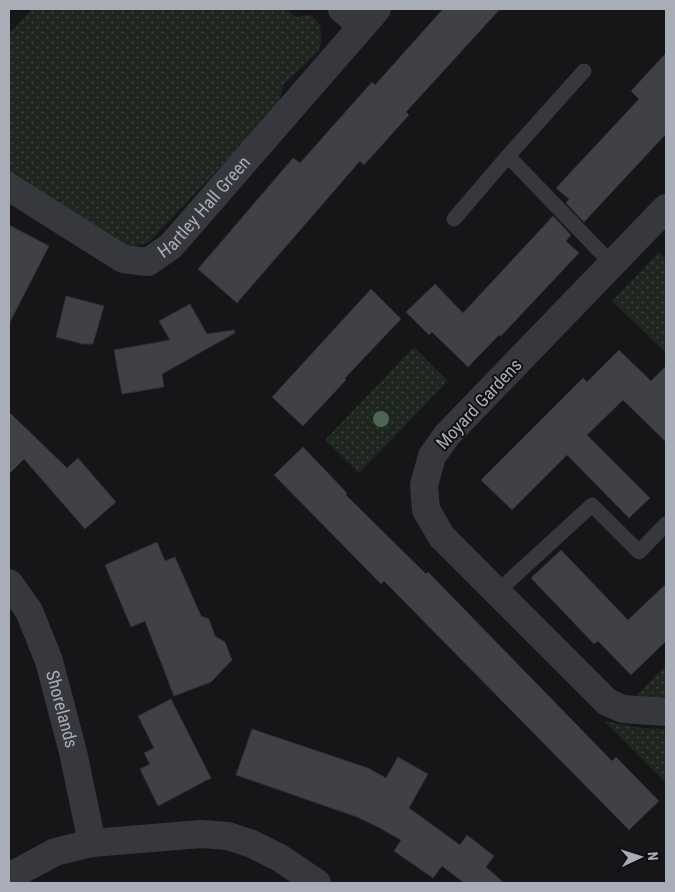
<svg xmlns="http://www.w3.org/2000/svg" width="675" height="892" font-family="'Roboto Condensed',sans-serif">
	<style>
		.grass { fill: url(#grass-dots) }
		.building { fill: #404145; stroke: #303034 }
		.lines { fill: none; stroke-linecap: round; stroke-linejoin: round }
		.service { stroke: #37383d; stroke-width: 15 }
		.minor { stroke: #37383d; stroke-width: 28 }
		.tree { fill: #506452 }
		.labels { text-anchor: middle; stroke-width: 4; stroke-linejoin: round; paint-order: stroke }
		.street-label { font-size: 18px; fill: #a8adb8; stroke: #111113 }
	</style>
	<defs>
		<pattern id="grass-dots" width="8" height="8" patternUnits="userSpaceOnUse" patternTransform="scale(1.25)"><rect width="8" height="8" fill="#1e261f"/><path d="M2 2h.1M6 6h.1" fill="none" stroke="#3c433d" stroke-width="1.8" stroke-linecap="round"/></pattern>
	</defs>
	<rect width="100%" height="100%" fill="#161618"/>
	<!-- grass -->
	<g class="grass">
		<path d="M32,9H286L296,17L311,15L320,25L322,39L319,51L284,84L277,108L148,243L130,247L113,242L9,178V34Z"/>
		<path d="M659,252L666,259V353L612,301Z"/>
		<path d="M414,347L448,381L359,473L325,440Z"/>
		<path d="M666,665V699L645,698L637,695Z"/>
		<path d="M604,721L641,728L666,729V783Z"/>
	</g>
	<!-- building -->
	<g class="building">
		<path d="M443,9H500L406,112L409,115L364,165L360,161L237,303L198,269L293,158L300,163L372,82L375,85Z"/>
		<path d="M666,53V134L584,222L566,203L569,199L556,188L639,99L631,91Z"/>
		<path d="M553,216L571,235L566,241L579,253L501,336L499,335L468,367L432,332L429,335L406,312L435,284L463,313Z"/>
		<path d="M9,225L49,246L9,324Z"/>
		<path d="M371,289L401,319L345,378L346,380L303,426L272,397Z"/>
		<path d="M66,296L104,306L93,344H83L56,337Z"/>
		<path d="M190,304L207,334L234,330L235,333L162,374L164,387L122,394L114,350L170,340L159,321Z"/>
		<path d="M619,350L651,381L666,366V442L623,400L587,435L650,498L629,518L567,455L512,510L481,480L583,378L587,382Z"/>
		<path d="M9,412L67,468L78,458L116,502L85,529L24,459L9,474Z"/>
		<path d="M303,447L347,493L346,495L426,574L428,572L612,761L616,757L659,801L629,830L384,581L381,584L274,475Z"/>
		<path d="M157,542L165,561L175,557L201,616L209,619L215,636L225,642L232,660L211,682L174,696L145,621L131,627L105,565Z"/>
		<path d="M561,550L628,620L666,584V641L631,675L598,641L594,644L531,578Z"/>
		<path d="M171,699L211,778L158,806L140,769L150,764L144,753L154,748L138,716Z"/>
		<path d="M252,729L368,768L386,778L398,757L428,774L409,808L460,845L467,835L494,856L486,867L504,883H464L442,866L433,878L394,851L401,840L378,827L357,817L236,775Z"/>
	</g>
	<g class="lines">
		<!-- service -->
		<g class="service">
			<path d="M584,71L508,156L612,264"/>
			<path d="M454,219L508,156"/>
			<path d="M497,592L592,505L639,552L666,524"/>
		</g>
		<!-- minor -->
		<g class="minor">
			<path d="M342,9L362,26"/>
			<path id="s1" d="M9,187L123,259L148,262L171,246L377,9"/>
			<path d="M666,208L447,435L432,456L424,485L426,510L442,537L607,702L623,709L666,712"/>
			<path id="s2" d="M9,583L29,611L49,661L73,752L92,843"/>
			<path d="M9,877L55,852L92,843L201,834L228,836L252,844L280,858L317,883"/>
		</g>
	</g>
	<!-- trees -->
	<circle class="tree" cx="381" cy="419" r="8"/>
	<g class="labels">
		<!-- street labels -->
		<g class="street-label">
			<text dy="6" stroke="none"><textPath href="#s1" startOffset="239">Hartley Hall Green</textPath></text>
			<text transform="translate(479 404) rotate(-47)" y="6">Moyard Gardens</text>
			<text dy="6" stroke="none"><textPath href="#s2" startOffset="138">Shorelands</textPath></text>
		</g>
	</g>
	<!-- border -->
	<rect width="675" height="892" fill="none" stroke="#a8adb8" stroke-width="20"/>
	<!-- north arrow -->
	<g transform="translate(640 857) rotate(86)" stroke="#111113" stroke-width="4" paint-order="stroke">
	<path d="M0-4L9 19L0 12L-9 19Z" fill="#a8adb8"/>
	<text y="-8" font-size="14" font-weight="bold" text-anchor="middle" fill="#a8adb8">N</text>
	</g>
</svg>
